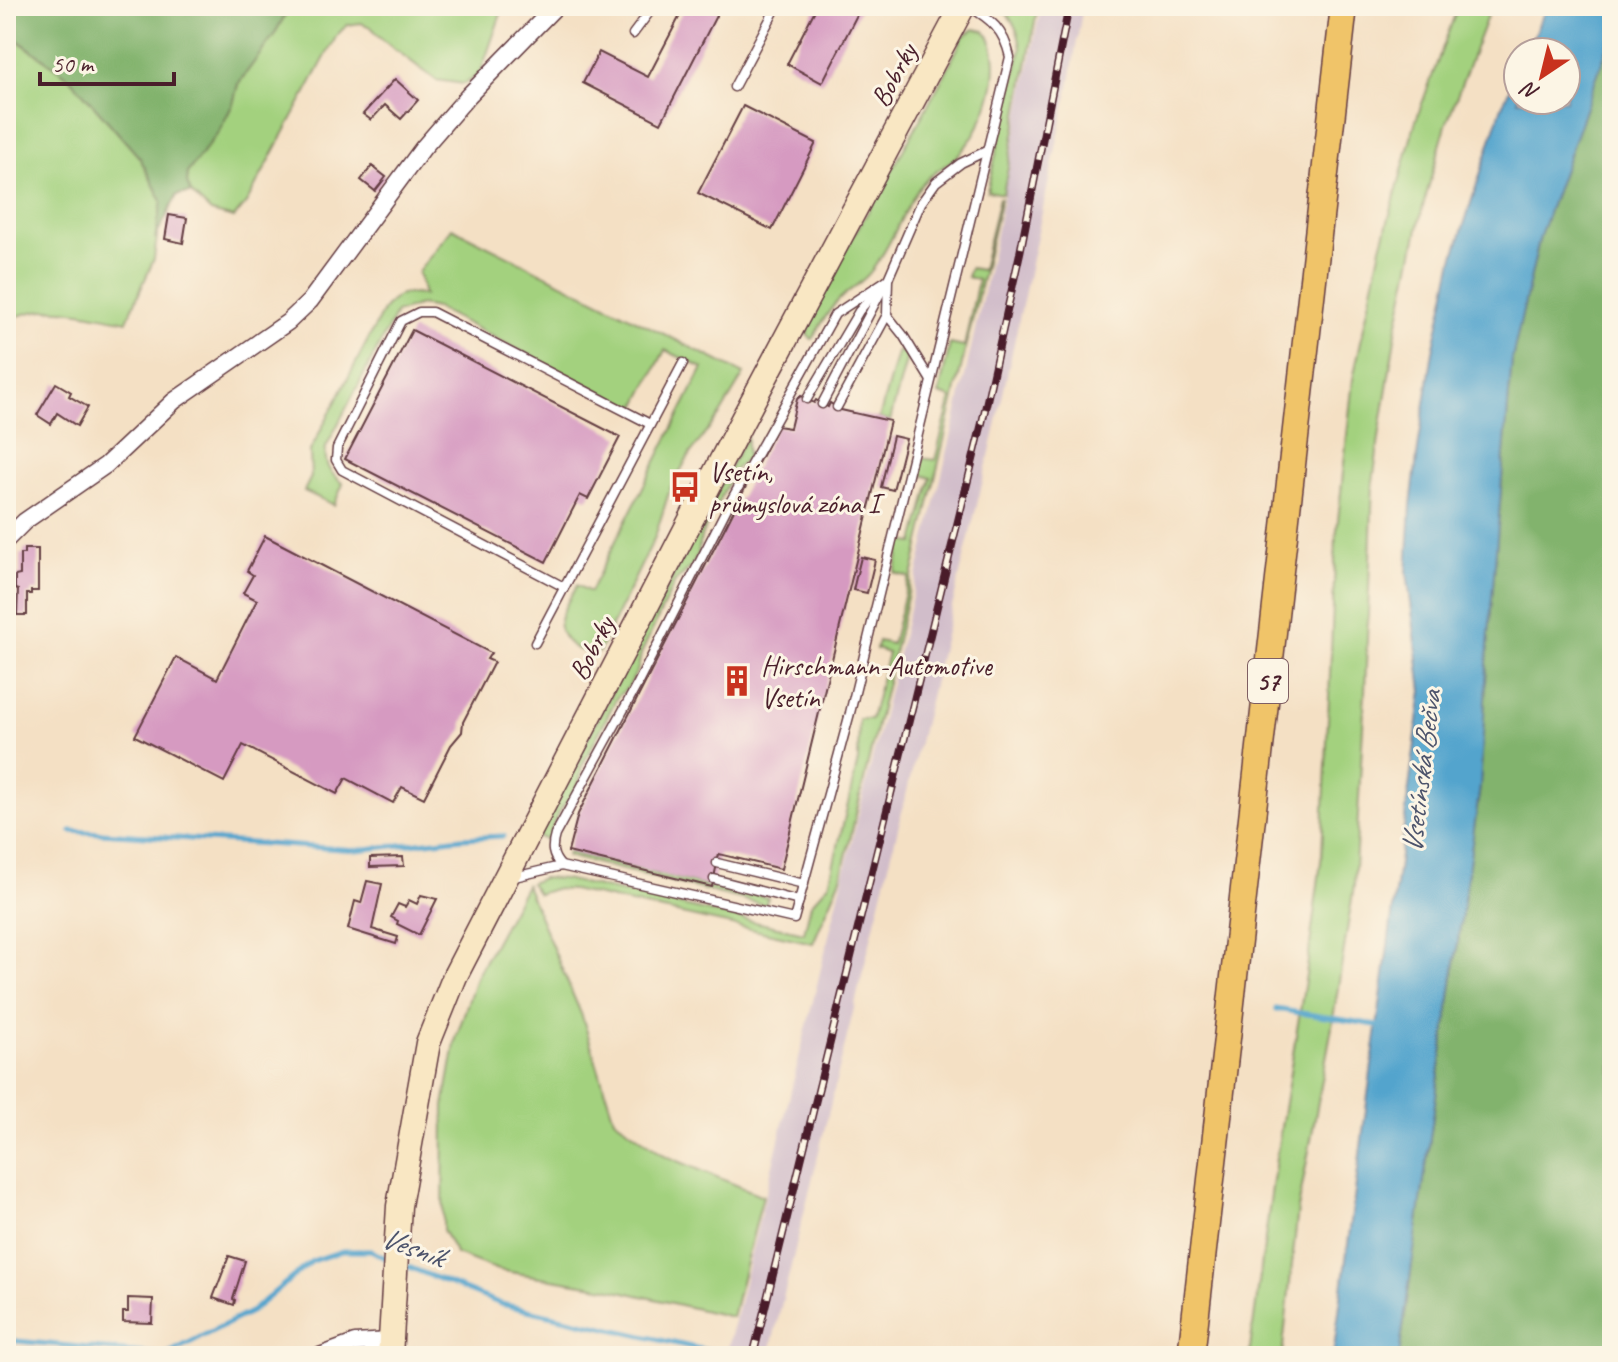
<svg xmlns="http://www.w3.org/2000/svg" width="1618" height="1362" font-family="Caveat,sans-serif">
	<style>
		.industrial { fill: #d1bdca }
		.green { fill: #a3d17e; stroke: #767854; stroke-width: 2 }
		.forest { fill: #82b36d; stroke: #66694c; stroke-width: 2 }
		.water { fill: #52a4cd; stroke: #4e627c; stroke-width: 2 }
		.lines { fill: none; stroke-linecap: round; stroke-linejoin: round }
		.stream { stroke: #52a4cd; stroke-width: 5 }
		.building { fill: #d69ac1 }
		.lane-casing { stroke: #643c42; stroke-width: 11 }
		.street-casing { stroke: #643c42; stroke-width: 19 }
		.secondary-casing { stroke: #643c42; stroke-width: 27 }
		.primary-casing { stroke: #643c42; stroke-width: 29 }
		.lane { stroke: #fff; stroke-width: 8 }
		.street { stroke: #fff; stroke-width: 16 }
		.secondary { stroke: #f9e7c3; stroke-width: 24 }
		.primary { stroke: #f0c469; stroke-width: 26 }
		.rail-casing { stroke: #4a1f2b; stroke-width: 8 }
		.rail { stroke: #fcf5e5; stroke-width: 5; stroke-dasharray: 15; stroke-linecap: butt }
		.labels { text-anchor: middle; stroke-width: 6; stroke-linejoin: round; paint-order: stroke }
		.shield { fill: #fcf5e5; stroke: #7f5f63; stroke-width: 2 }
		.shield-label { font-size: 26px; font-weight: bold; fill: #4a1f2b }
		.street-label { font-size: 28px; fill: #4a1f2b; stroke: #fcf5e5 }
		.poi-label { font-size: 28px; fill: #4a1f2b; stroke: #fcf5e5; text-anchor: start }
		.water-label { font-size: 30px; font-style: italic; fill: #4d546c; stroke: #fcf5e5 }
	</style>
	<rect width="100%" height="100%" fill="#fcf5e5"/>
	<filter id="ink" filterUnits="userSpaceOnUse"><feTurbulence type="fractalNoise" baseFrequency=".0125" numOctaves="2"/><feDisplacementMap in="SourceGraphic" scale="16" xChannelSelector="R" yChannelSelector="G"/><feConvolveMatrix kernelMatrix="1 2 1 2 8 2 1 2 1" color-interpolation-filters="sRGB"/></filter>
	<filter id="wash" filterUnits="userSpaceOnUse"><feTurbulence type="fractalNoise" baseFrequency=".006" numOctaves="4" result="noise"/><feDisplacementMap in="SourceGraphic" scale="32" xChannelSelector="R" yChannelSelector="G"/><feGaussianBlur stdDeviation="1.8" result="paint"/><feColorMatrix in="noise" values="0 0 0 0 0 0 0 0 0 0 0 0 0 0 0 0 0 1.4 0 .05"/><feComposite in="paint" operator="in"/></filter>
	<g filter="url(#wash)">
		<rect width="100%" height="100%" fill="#f4e0c4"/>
		<!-- industrial -->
		<path class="industrial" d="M1041,6H1083L1069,87L995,431L769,1356H726L955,421L993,249Z"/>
		<!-- green -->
		<g class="green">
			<path d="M290,6H500L503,8L480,74L464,84L436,80L384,41L371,27L361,23L347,25L337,35L247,202L234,218L211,212L191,193L187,183L188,172L219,131L233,104L238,84L274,35Z"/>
			<path d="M1000,6H1038L1003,194L987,191L1021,49C1019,30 1013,20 1000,6Z"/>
			<path d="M1458,6H1491L1446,125L1422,210L1396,332L1380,431L1373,482L1365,692L1354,886L1331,1032L1298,1209L1282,1356H1249L1276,1158L1307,968L1322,854L1336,539L1353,379L1381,247L1416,120Z"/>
			<path d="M974,29L985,31C1009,62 985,129 959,154C948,166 931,172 921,185C902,211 892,245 872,270C862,284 846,291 836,303C826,313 820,328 812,339L807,335L825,282L880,192L945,74L963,37Z"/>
			<path d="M6,36L18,41L70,78L140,158L162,201L154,259L127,321C82,313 49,300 6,321Z"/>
			<path d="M999,198H1001L841,878L813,943L572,890L554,889L538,894L530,883L542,878L564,879L804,933L811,904L829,884L858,761L859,719H871L888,653L876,649L878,641L892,644L909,577L895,573L902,541L914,543L931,478L916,473L920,458L935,460L951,398L939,394L950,344L964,347L978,280L967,277L970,268L982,270Z"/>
			<path d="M452,228L744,374L721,413L690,454L670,489L655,537L599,652C581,657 556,640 560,620C563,608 572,595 577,585L590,592L703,368L665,350L635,409L436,308L420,305L396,313L326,447C324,466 329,472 343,484L334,505L304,491L311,477L310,451L384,309C399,291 402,293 424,295L418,272Z"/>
			<path d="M900,350L907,357L890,421L879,419L897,353Z"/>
			<path d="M747,435V458L735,469L701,537L698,554L691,567L675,582L641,654L638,669L629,686L617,697L581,768C582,786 571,795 561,809C555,818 551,830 547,840L536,836Z"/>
			<path d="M568,852L711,887L713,883L768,898L765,905L567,856Z"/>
			<path d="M526,885L582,1016L614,1119L666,1156L763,1196L732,1317L607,1288L498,1270L456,1254L443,1230L444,1106L456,1038L477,975Z"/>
		</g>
		<!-- forest -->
		<g class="forest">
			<path d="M6,6H290L274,35L238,84L233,104L219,131L188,172L187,183L191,193L177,195L155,239L162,201L140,158L70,78L19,41L6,36Z"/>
			<path d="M1612,34V1356H1399L1480,787L1488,646L1512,359L1540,236Z"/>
		</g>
		<!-- water -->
		<path class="water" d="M1547,6H1612V34L1540,236L1512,359L1488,646L1480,787L1399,1356H1333L1422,691L1407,572L1411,505L1419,442L1433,351L1453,259L1502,106L1518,70V100H1566V52H1526Z"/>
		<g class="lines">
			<!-- stream -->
			<g class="stream">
				<path d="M71,831L357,850L462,838L504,836"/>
				<path d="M1276,1009L1382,1026"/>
				<path d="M401,1264L501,1304L731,1356"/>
				<path d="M6,1340L165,1355L252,1311L312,1261L342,1251H371L388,1259"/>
			</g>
		</g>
		<g id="blocks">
			<!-- building -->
			<g class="building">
				<path d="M685,6H721L661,123L583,83L599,52L648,77Z"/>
				<path d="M817,6L861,7L822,83L787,64Z"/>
				<path d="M395,79L418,100L401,119L385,105L371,120L363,114Z"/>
				<path d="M743,106L816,143L772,230L698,193Z"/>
				<path d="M372,166L386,177L375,191L361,180Z"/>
				<path d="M169,215L187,218L183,243L165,239Z"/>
				<path d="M412,330L620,437L588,499L580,495L546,562L345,459Z"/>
				<path d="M56,383L71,392L69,396L88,407L77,426L57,413L51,424L37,415Z"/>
				<path d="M801,396L814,403L816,400L828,407L830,403L841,410L890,421L781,869L719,854L712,887L568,852L578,814L777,426L790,428L797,399Z"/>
				<path d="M893,436L906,439L893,490L881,487Z"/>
				<path d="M265,536L491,653L487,659L494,662L463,722L462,732L451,745L424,798L402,787L393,803L346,778L337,794L243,745L224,782L135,736L176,657L217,679L257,600L243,593L253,575L247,571Z"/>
				<path d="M24,549H38V591H31V594H27V615H17L18,590L15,589V576L20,575V554H24Z"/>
				<path d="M861,557L875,560L867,593L853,590Z"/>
				<path d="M403,857L404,866L370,867V858Z"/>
				<path d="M367,881L382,884L372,929L398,937L396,944L348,929L355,901L361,903Z"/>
				<path d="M421,895L437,899L419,935L397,924L398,921L391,917L398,904L405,907L409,900L417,904Z"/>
				<path d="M229,1256L245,1261L233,1299L235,1300L234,1305L213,1298Z"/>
				<path d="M128,1298L153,1299L152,1323L123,1322V1312H128Z"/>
			</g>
		</g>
	</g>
	<g filter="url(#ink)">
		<use href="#blocks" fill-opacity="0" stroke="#643c42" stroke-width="2"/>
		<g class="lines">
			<defs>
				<g id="lane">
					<path d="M633,34L654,6"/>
					<path d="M734,87L777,6"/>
					<path d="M930,379L903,335L887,315L888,279L921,203L936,182L961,163L986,151"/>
					<path d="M807,399L859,311L879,288"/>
					<path d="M822,404L882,290"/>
					<path d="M837,407L887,315"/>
					<path d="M564,587L342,470L336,460L337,448L401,321L419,312H432L650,424"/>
					<path d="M535,643L683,363"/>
					<path d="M717,863L804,884"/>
					<path d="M561,866C552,856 551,848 555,835L637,685L728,506L835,314L888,279"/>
					<path d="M510,878L561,866L794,919L850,713L1010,57C1004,30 991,19 968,6"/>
					<path d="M714,879L799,901"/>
				</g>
				<g id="street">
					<path d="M6,540L25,521L106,465L174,401L288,322L310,301L423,148L469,95L556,6"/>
					<path d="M320,1356L355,1343L389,1341"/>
				</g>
				<path id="secondary" d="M390,1356L399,1206L428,1043L455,976L742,421L963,6"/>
				<path id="primary" d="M1191,1356L1344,6"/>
			</defs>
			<!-- lane casing -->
			<use href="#lane" class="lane-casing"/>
			<!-- street casing -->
			<use href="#street" class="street-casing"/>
			<!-- secondary casing -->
			<use href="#secondary" class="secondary-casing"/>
			<!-- primary casing -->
			<use href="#primary" class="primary-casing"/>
			<!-- lane -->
			<use href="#lane" class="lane"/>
			<!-- street -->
			<use href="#street" class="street"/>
			<!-- secondary -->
			<use href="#secondary" class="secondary"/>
			<!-- primary -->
			<use href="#primary" class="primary"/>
			<defs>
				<path id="rail" d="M753,1356L982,423L1020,253L1069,6"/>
			</defs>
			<!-- rail casing -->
			<use href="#rail" class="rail-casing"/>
			<!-- rail -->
			<use href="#rail" class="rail"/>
		</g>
	</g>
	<!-- icons -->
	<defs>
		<symbol id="bus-bare" viewBox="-9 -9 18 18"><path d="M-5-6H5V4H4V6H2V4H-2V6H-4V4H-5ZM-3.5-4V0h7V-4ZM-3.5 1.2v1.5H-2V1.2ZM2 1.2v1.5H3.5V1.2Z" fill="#c8321e" stroke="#fcf5e5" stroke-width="2.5" paint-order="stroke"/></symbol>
		<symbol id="building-bare" viewBox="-9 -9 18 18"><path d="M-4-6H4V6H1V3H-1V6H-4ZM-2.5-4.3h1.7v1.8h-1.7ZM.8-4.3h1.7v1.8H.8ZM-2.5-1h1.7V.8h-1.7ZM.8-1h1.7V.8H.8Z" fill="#c8321e" stroke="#fcf5e5" stroke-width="2.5" paint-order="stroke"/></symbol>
	</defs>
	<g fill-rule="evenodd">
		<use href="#bus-bare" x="663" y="465" width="44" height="44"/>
		<use href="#building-bare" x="715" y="659" width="44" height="44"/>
	</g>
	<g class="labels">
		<!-- shield labels -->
		<rect class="shield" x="1248" y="659" width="40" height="44" rx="6"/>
		<g class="shield-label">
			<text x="1268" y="690">57</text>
		</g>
		<!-- street labels -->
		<g class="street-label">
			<text transform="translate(893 75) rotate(-62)" y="10">Bobrky</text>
			<text transform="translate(591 648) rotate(-63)" y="10">Bobrky</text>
		</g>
		<!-- poi labels -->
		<g class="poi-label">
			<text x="709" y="481">Vsetín,<tspan x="709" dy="32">průmyslová zóna I</tspan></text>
			<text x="761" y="675">Hirschmann-Automotive<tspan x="761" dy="32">Vsetín</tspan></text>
		</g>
		<!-- water labels -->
		<g class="water-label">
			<text transform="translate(1421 772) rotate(-83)" y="10">Vsetínská Bečva</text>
			<text transform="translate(413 1247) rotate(20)" y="10">Vesník</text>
		</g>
	</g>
	<!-- margin -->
	<rect width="1618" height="1362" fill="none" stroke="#fcf5e5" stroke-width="32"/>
	<!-- north arrow -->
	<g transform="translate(1542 76) rotate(215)"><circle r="38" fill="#fcf5e5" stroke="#b59f9b" stroke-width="2"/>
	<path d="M0-6L14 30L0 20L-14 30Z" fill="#c8321e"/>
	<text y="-12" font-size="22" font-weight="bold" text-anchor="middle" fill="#4a1f2b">N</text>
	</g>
	<!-- scale -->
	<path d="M40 72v12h134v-12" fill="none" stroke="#4a1f2b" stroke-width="4"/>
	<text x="52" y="72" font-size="24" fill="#4a1f2b" stroke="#fcf5e5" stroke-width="6" paint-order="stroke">50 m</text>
</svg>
